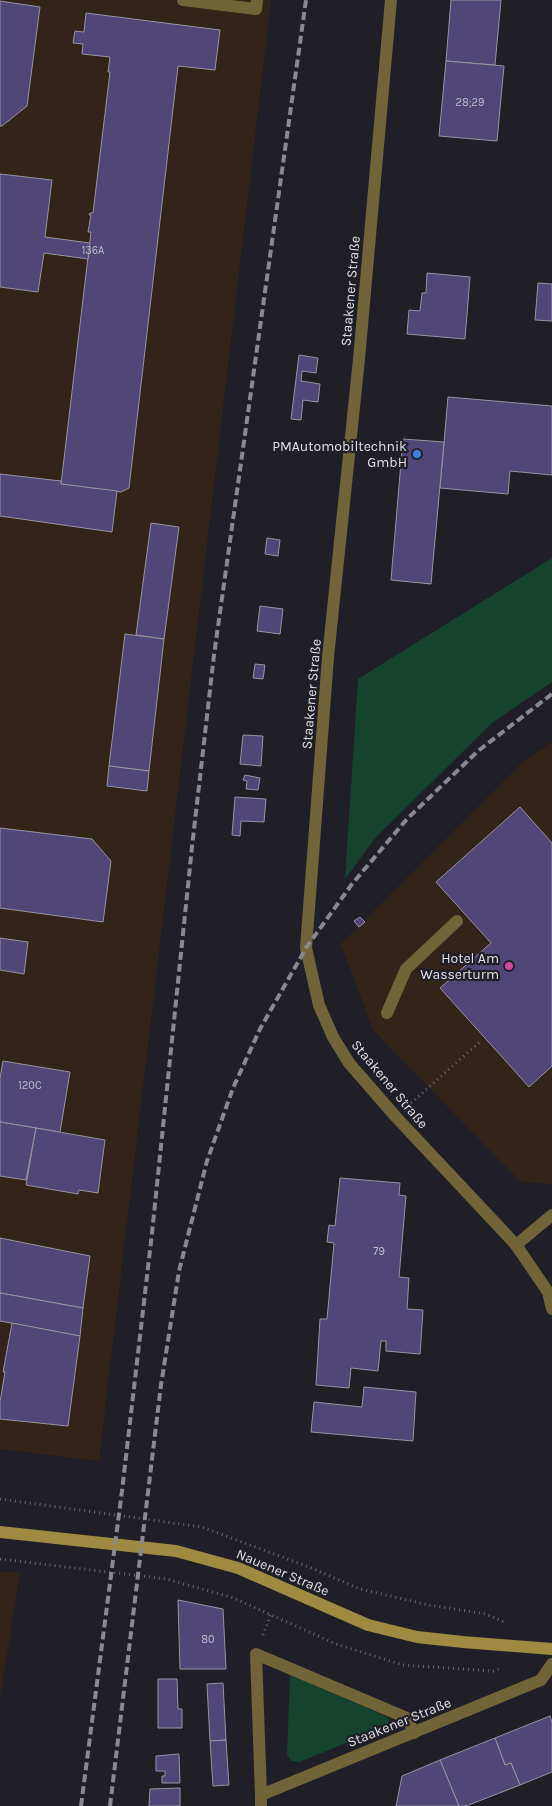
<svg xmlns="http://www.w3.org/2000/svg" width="552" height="1806" font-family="Karla,sans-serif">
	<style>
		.commercial { fill: #322418 }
		.green { fill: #15432d }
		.building { fill: #504678; stroke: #9694a0 }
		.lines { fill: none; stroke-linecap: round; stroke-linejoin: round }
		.path { stroke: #696870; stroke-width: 3; stroke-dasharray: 1 4; stroke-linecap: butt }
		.lane { stroke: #716438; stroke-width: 12 }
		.street { stroke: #716438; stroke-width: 12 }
		.secondary { stroke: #9f8a41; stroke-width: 12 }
		.rail { stroke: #8a8990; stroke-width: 4; stroke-dasharray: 8 4; stroke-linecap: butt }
		.shop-dot { fill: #3f7fe0; stroke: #201f28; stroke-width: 2 }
		.hotel-dot { fill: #d1479c; stroke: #201f28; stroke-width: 2 }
		.labels { text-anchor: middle; stroke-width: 4.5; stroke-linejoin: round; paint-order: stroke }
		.number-label { font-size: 11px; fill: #bdbaca }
		.street-label { font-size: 14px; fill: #e1e0e6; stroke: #201f28 }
		.poi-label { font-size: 14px; fill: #e1e0e6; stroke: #201f28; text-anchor: end }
	</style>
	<rect width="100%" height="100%" fill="#201f28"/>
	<!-- commercial -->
	<g class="commercial">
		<path d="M0,0H271L99,1461L0,1449Z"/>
		<path d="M552,742V1183L550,1184L521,1182L373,1030L341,944L523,762Z"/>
		<path d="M0,1571L20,1573L0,1698Z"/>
	</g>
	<!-- green -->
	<g class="green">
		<path d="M552,558V682L492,723L376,837L345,879L358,679Z"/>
		<path d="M290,1676H293L383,1715L388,1718L391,1724L389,1726L299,1762L291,1761L287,1754Z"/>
	</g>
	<!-- building -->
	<g class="building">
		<path d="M451,0H501L495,65L446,61Z"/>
		<path d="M0,1L40,7L27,106L2,126H0Z"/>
		<path d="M86,13L220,30L215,70L178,66L129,488L121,492L61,484L91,232H88L91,215H89L90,213H93L110,72H108L110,57L82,54L83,44L73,43L75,31L84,32Z"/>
		<path d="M446,61L504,66L497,141L439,136Z"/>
		<path d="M0,174L52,180L45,237L90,243L88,259L44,253L38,292L0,287Z"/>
		<path d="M427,273L470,277L465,339L407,334L409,310L420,311L422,293H426Z"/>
		<path d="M538,283L552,284V321L535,320Z"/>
		<path d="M299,355L318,358L316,373L302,371L301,381L320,384L318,402L303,400L301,420L291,419Z"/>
		<path d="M448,397L552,406V475L510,471L508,494L440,488Z"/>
		<path d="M403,439L444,442L431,584L391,580Z"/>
		<path d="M0,474L61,481V484L117,491L112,532L0,516Z"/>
		<path d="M151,523L179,527L164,639L136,635Z"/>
		<path d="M267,538L280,540L278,556L265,554Z"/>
		<path d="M260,606L283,609L280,634L257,631Z"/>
		<path d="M125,634L164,639L149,771L109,766Z"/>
		<path d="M255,664L265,665L263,679L253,678Z"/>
		<path d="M243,735L263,736L261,766L240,764Z"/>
		<path d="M109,766L149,771L147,791L107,786Z"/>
		<path d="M245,775L260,778L258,790L246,789L247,781L243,780Z"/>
		<path d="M235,797L266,799L264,822L241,821L240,836L232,835Z"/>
		<path d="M520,807L552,843V1066L529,1087L440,988L491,943L436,882Z"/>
		<path d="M0,828L92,839L111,861L103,922L0,908Z"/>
		<path d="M360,917L365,922L359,927L354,921Z"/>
		<path d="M0,938L28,942L24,974L0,970Z"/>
		<path d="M3,1061L70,1072L60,1132L0,1122V1078Z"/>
		<path d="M0,1122L36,1128L26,1180L0,1176Z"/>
		<path d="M36,1128L105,1140L98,1193L79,1190L78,1194L26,1185Z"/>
		<path d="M340,1178L400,1183L399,1195L406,1196L399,1277L409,1278L407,1309L423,1310L420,1354L386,1351V1341H381L378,1371L351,1368L349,1388L316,1385L320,1319H327L334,1243L327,1242L329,1225L335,1226Z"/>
		<path d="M0,1238L90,1256L83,1308L0,1293Z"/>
		<path d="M0,1293L83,1308L80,1336L0,1321Z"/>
		<path d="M12,1323L80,1336L68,1426L0,1419V1402L5,1372H3Z"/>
		<path d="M364,1387L416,1392L413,1441L311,1432L314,1402L362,1407Z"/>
		<path d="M178,1600L223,1609L226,1669H180Z"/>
		<path d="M158,1679H177L178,1709H182V1728H158Z"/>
		<path d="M223,1683L226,1740L210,1741L207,1684Z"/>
		<path d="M550,1716L552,1722V1772L520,1785L511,1763L505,1765L495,1738Z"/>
		<path d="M495,1738L505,1765L511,1763L520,1785L466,1806H459L440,1760Z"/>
		<path d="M226,1740L229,1785L213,1786L210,1741Z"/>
		<path d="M179,1754L180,1783H162V1776H165V1771H156V1756Z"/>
		<path d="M440,1760L459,1806H396L402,1776Z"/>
		<path d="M180,1788V1806H149L150,1789Z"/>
	</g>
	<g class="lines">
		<!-- path -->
		<g class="path">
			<path d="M411,1103L482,1040"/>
			<path d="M0,1499L202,1527L309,1567L360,1589L429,1605L486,1614L504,1622"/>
			<path d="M0,1559L166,1579L231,1597L336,1644L403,1665L493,1671L502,1668"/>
			<path d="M263,1635L271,1614"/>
		</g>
		<!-- lane -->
		<g class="lane">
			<path d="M183,0L256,9L257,0"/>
			<path d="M387,1013L406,969L457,921"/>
			<path d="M261,1795L256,1654L407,1718L414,1733"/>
		</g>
		<!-- street -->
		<g class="street">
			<path d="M391,0L359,359L328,657L306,948L319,1005L333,1037L349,1063L396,1117L516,1245L548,1292L552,1309"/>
			<path d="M516,1245L552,1215"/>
			<path d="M261,1806V1795L541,1680L552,1664"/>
		</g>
		<!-- secondary -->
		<path class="secondary" d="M0,1532L176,1551L238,1568L368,1625L417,1637L463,1642L552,1649"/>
		<!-- rail -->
		<g class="rail">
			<path d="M81,1806L122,1491L152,1233L192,847L214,655L306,0"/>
			<path d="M110,1806L161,1385L179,1271L207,1161L233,1088L260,1029L306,948L352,884L407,819L478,751L552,694"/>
		</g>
	</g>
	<!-- markers -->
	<circle class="shop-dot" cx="417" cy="454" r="5"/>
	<circle class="hotel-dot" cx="509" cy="966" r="5"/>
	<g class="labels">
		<!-- number labels -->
		<g class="number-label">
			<text x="470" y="106">28;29</text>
			<text x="93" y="254">136A</text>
			<text x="30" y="1089">120C</text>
			<text x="379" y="1255">79</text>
			<text x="208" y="1643">80</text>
		</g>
		<!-- street labels -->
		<g class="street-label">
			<text transform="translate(350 291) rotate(-85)" y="5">Staakener Straße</text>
			<text transform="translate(311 694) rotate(-85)" y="5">Staakener Straße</text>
			<text transform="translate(390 1084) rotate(50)" y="5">Staakener Straße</text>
			<text transform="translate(283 1572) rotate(23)" y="5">Nauener Straße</text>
			<text transform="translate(399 1722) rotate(-22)" y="5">Staakener Straße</text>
		</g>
		<!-- poi labels -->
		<g class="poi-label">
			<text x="407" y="451">PMAutomobiltechnik<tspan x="407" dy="16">GmbH</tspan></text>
			<text x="499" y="963">Hotel Am<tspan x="499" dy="16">Wasserturm</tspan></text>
		</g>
	</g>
</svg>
